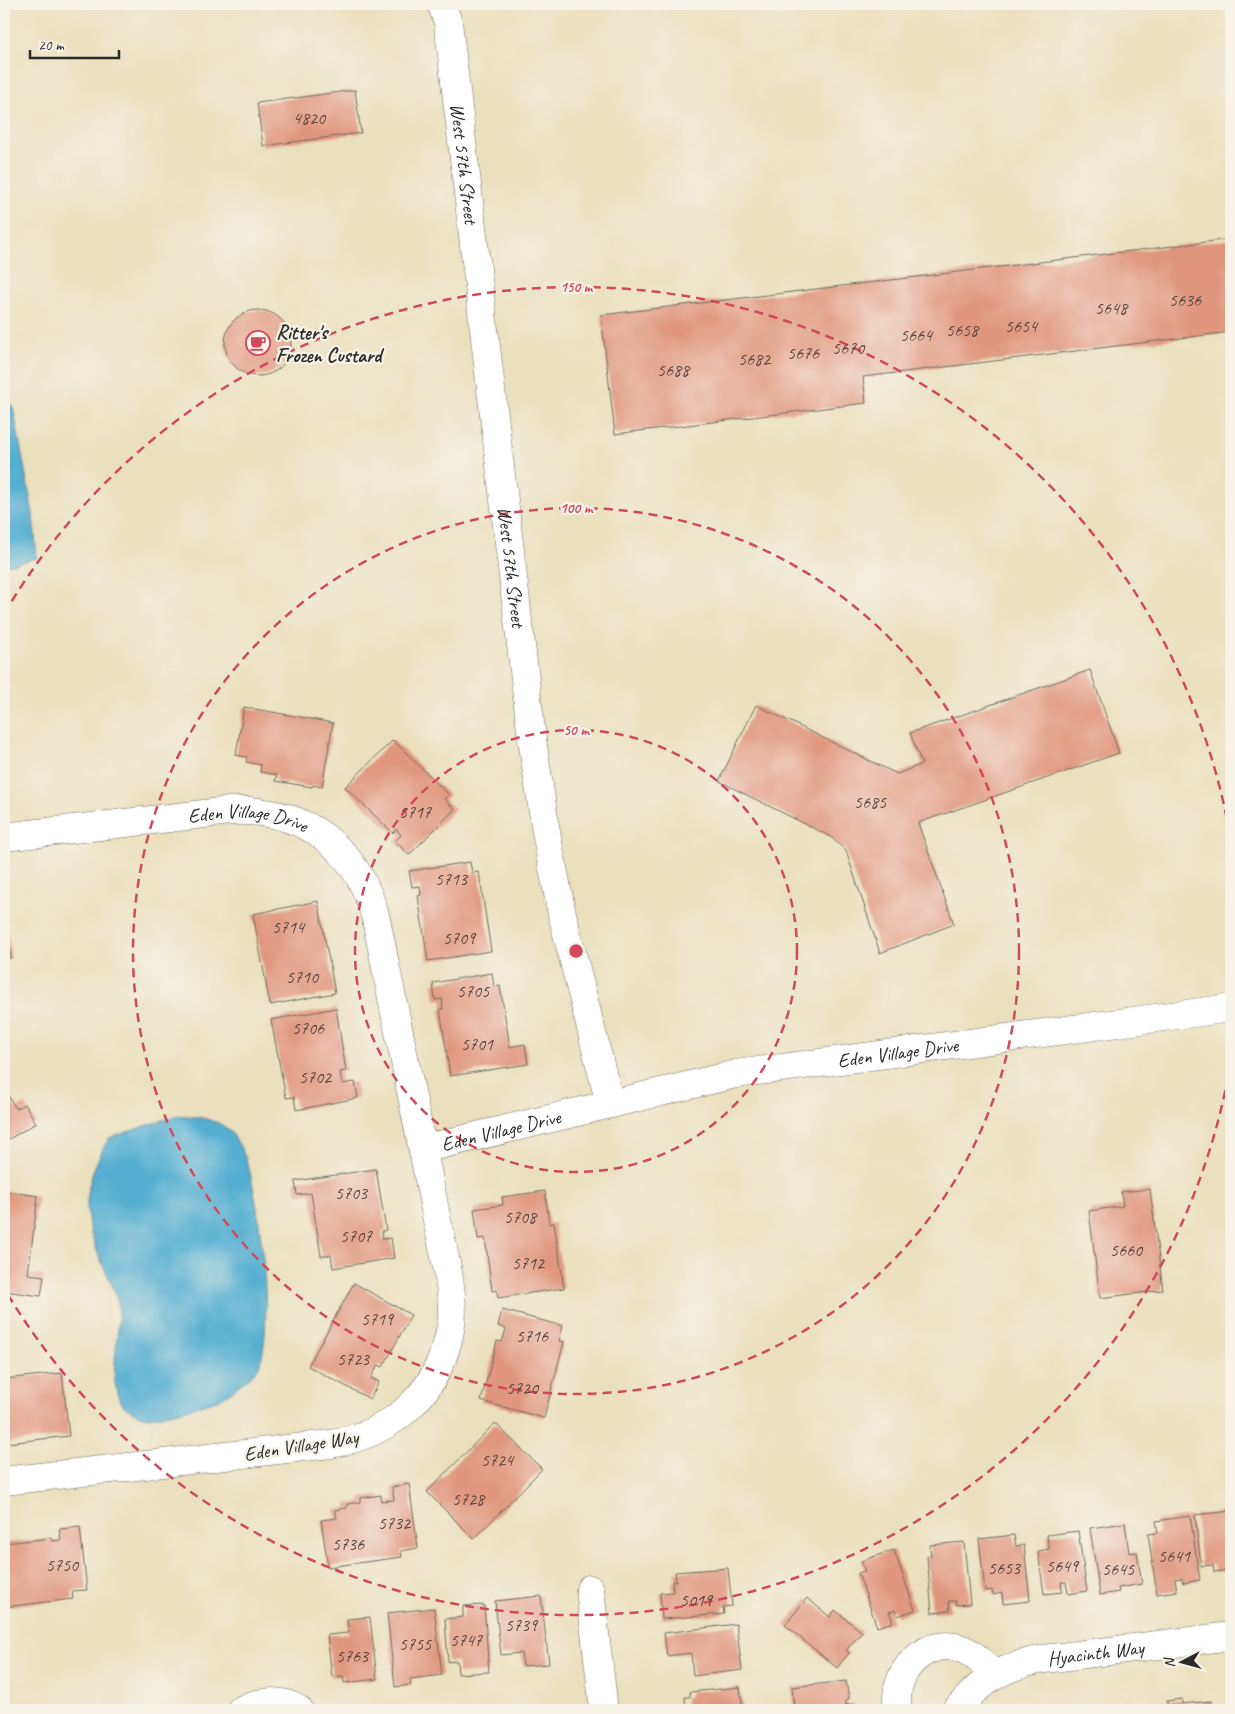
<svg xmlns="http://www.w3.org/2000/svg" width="1235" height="1714" font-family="Caveat,sans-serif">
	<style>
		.water { fill: #55afd2; stroke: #406d7e }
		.building { fill: #e1977f }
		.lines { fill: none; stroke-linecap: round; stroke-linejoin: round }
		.minor-casing { stroke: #6e6a5e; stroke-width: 29 }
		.minor { stroke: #fff; stroke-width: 28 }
		.ring { fill: none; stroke: #d1495b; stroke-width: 2.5; stroke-dasharray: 9 6 }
		.labels { text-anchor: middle; stroke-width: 4.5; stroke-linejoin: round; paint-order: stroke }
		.number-label { font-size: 18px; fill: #584640 }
		.street-label { font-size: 20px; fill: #2b2b2b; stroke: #f7f3e8 }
		.poi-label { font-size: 20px; font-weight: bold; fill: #2b2b2b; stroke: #f7f3e8; text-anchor: start }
		.centre { fill: #d1495b; stroke: #f7f3e8; stroke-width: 2.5 }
		.ring-label { font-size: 15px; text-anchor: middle; font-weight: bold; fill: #d1495b; stroke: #f7f3e8; stroke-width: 4.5; stroke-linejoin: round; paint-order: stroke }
	</style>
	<rect width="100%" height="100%" fill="#f7f3e8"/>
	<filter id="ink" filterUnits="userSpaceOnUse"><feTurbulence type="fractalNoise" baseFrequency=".02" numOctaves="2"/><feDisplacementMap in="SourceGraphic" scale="10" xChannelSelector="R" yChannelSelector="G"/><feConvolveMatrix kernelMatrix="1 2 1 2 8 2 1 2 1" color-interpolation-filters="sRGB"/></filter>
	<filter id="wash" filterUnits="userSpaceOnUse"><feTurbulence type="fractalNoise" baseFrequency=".0096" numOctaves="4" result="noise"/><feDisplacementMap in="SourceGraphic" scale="20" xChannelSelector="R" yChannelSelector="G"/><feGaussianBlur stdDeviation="1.12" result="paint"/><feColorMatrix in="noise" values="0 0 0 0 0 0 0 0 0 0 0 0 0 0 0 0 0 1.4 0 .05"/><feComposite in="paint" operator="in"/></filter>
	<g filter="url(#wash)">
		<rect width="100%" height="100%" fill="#eae0bd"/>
		<!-- water -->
		<g class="water">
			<path d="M4,396L13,407L33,513L37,558L4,566Z"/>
			<path d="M178,1115C198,1117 220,1118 233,1135C238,1142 244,1154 247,1162C259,1195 277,1345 256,1371C252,1376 226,1396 220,1399C210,1403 156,1418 147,1417C139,1416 125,1409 121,1402C107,1381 121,1332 118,1305C116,1291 108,1277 102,1263C80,1213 82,1186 109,1138Z"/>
		</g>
		<g id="blocks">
			<!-- building -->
			<g class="building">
				<path d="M355,90L361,133L263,146L257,103Z"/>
				<path d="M1231,239V332L863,377L866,403L615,434L601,315Z"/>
				<circle cx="258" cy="343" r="33"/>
				<path d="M1090,670L1119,753L918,823L954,924L880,953L846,851L831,837L719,781L756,705L897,774L922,764L910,733Z"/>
				<path d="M244,707L333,723L322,787L313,785L312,787L275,781L277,775L260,772L261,765L246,762L247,757L236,755Z"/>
				<path d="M393,740L449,795L444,799L455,809L409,855L395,841L401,835L396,829L393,833L345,787Z"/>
				<path d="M470,862L472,873L479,872L491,951L428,961L418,896L421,895L420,886L412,887L409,871Z"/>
				<path d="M318,901L335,993L270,1005L253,914Z"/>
				<path d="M4,907H5L11,958L4,959Z"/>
				<path d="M492,973L494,987L500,986L510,1047L525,1044L528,1064L450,1076L440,1009H443L442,999L435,1000L433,983Z"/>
				<path d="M336,1008L346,1071L340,1072L342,1084L355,1082L358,1098L296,1110L294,1097L286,1098L271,1020Z"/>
				<path d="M4,1088L16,1109L25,1104L36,1123L4,1142Z"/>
				<path d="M376,1169L386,1230L382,1231L383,1239L391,1238L394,1258L333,1268L331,1255L321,1256L311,1193L297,1195L295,1181Z"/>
				<path d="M1150,1189L1163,1290L1100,1298L1089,1211L1123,1206L1121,1192Z"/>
				<path d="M4,1191L38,1196L28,1274L44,1276L41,1296L4,1291Z"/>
				<path d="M545,1191L549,1224L554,1223L564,1288L498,1298L497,1290L492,1291L485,1238L478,1239L474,1209L503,1205L502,1197Z"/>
				<path d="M354,1283L411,1315L383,1367L378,1365L371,1378L379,1382L370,1399L308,1366Z"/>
				<path d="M502,1310L563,1326L559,1341L564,1342L544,1418L481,1401L497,1341L502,1342L506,1329L498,1326Z"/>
				<path d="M62,1373L69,1436L7,1443L8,1445L4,1446V1379Z"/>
				<path d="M495,1423L542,1469L474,1539L427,1492Z"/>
				<path d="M409,1484L418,1548L401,1551L402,1557L328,1567L321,1520L337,1518L335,1510L347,1508V1504L360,1502V1498L381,1495V1501L394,1500L392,1487Z"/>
				<path d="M1231,1511V1570L1214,1572L1213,1565L1201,1566L1195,1515Z"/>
				<path d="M1190,1516L1200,1580L1183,1583L1182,1578L1175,1579L1177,1591L1157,1594L1148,1534L1158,1533L1156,1521Z"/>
				<path d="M1125,1523L1129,1553L1137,1552L1142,1584L1118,1588L1119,1592L1100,1595L1090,1528Z"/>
				<path d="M80,1527L87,1590L72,1591L73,1599L4,1607V1543L52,1538V1541L61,1540L59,1529Z"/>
				<path d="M1078,1531L1087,1591L1068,1594L1066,1582H1061L1062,1592L1044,1594L1038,1551L1049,1549L1047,1535Z"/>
				<path d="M1014,1535L1016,1546L1024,1545L1030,1601L1003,1604L1002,1593L993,1595L992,1590L985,1591L979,1539Z"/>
				<path d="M964,1542L970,1604L956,1605V1601H949L950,1611L932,1613L927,1556L931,1555L930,1545Z"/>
				<path d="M894,1550L915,1610L897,1616L895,1610L889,1612L893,1622L877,1627L858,1573L865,1571L861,1561Z"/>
				<path d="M728,1568L732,1606L723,1607L724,1614L662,1619L660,1593L673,1592L672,1581H676L675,1572Z"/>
				<path d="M541,1596L549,1664L523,1666L521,1653L501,1655L495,1601Z"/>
				<path d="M807,1598L830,1617L835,1610L862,1632L846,1650L849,1653L837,1668L785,1625Z"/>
				<path d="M484,1605L489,1672L458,1674L457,1661L448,1662L445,1619L463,1617V1606Z"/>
				<path d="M434,1608L442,1675L410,1679L411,1685L395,1687L387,1613Z"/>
				<path d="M370,1617L377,1679L344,1683L343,1676L332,1677L327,1635L349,1633L347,1619Z"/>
				<path d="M736,1624L742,1670L693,1676L691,1653L667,1656L664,1633Z"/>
				<path d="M846,1681L849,1699L846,1700V1705L855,1704L856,1710H794L792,1687Z"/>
				<path d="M740,1687L743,1710H686L685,1697H690V1692Z"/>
				<path d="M1182,1699V1704L1211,1701L1212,1710H1168L1167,1701Z"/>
				<path d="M1129,1705L1130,1710H1112V1707Z"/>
			</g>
		</g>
	</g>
	<g filter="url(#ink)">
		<use href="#blocks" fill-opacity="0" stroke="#6e6a5e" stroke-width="1"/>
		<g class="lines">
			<defs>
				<g id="minor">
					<path id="s1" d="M441,4L448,22L532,739L546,832L562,914L610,1104"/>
					<path id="s2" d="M4,837L230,811C304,808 358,847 376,919C396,1015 415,1110 434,1205C440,1239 456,1292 451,1325C441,1390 396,1433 331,1444L4,1481"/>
					<path id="s3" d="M423,1149L736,1074L1231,1008"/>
					<path d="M590,1589L604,1710"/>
					<path d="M241,1710C259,1701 281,1698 299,1710"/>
					<path d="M898,1710C889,1664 941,1625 978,1659C985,1665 989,1669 992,1677"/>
					<path id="s4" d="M956,1710C964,1703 971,1693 980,1686C998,1670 1022,1663 1044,1659L1231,1636"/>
				</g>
			</defs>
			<!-- minor casing -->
			<use href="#minor" class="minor-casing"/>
			<!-- minor -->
			<use href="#minor" class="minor"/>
		</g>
	</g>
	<!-- distance rings -->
	<g class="ring">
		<circle cx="576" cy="951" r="221"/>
		<circle cx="576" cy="951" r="443"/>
		<path d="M1231 1061A664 664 0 0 1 4 1288M4 614A664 664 0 0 1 1231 841"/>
	</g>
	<!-- icons -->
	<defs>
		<symbol id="cafe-ring" viewBox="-11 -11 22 22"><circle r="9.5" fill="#f7f3e8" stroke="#d1495b" stroke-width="1.5"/><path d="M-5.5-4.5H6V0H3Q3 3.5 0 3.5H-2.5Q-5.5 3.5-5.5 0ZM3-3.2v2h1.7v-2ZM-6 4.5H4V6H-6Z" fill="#d1495b"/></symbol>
	</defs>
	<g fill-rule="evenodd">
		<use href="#cafe-ring" x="244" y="329" width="28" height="28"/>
	</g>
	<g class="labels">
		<!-- number labels -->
		<g class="number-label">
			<text x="309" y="124">4820</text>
			<text x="1185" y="306">5636</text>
			<text x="1111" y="314">5648</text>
			<text x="1021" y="332">5654</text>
			<text x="962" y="336">5658</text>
			<text x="916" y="341">5664</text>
			<text x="848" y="354">5670</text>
			<text x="803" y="359">5676</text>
			<text x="754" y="365">5682</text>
			<text x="673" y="376">5688</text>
			<text x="870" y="808">5685</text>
			<text x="415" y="818">5717</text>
			<text x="451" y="885">5713</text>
			<text x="288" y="933">5714</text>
			<text x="459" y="944">5709</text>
			<text x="302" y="983">5710</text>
			<text x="473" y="997">5705</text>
			<text x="308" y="1034">5706</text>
			<text x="477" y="1050">5701</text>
			<text x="315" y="1083">5702</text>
			<text x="351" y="1199">5703</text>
			<text x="520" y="1223">5708</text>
			<text x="356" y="1242">5707</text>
			<text x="1126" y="1256">5660</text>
			<text x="528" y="1269">5712</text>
			<text x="377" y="1325">5719</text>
			<text x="532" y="1342">5716</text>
			<text x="353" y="1365">5723</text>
			<text x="522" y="1394">5720</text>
			<text x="497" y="1466">5724</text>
			<text x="468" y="1505">5728</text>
			<text x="394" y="1529">5732</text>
			<text x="348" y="1550">5736</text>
			<text x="1174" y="1562">5641</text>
			<text x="62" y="1571">5750</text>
			<text x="1062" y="1572">5649</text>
			<text x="1004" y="1574">5653</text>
			<text x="1118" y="1575">5645</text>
			<text x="696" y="1606">5019</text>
			<text x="521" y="1631">5739</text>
			<text x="466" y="1646">5747</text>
			<text x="415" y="1650">5755</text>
			<text x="352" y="1662">5763</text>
		</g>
		<!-- street labels -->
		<g class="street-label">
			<text dy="7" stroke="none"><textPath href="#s1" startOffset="162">West 57th Street</textPath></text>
			<text dy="7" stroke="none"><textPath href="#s1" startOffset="568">West 57th Street</textPath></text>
			<text dy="7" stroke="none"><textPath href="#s2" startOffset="246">Eden Village Drive</textPath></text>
			<text dy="7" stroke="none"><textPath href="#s3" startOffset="485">Eden Village Drive</textPath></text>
			<text dy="7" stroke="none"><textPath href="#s3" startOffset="80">Eden Village Drive</textPath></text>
			<text transform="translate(301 1445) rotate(-9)" y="7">Eden Village Way</text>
			<text dy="7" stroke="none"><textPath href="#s4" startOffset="156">Hyacinth Way</textPath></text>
		</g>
		<!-- poi labels -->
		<g class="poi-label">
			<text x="276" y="339">Ritter's<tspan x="276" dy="23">Frozen Custard</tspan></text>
		</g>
	</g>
	<circle cx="576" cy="951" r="8" class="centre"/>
	<g class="ring-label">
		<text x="576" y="292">150 m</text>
		<text x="576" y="513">100 m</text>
		<text x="576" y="735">50 m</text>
	</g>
	<!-- margin -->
	<rect width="1235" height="1714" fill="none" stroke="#f7f3e8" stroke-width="20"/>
	<!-- north arrow -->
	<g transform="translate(1182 1662) rotate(264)" stroke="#f7f3e8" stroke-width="4" paint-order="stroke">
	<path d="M0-4L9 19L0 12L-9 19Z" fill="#2b2b2b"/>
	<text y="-8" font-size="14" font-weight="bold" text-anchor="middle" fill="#2b2b2b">N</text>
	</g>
	<!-- scale -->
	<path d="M30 50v8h89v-8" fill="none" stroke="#2b2b2b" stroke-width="2.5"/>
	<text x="38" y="50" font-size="15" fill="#2b2b2b" stroke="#f7f3e8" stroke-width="4" paint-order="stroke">20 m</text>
</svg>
